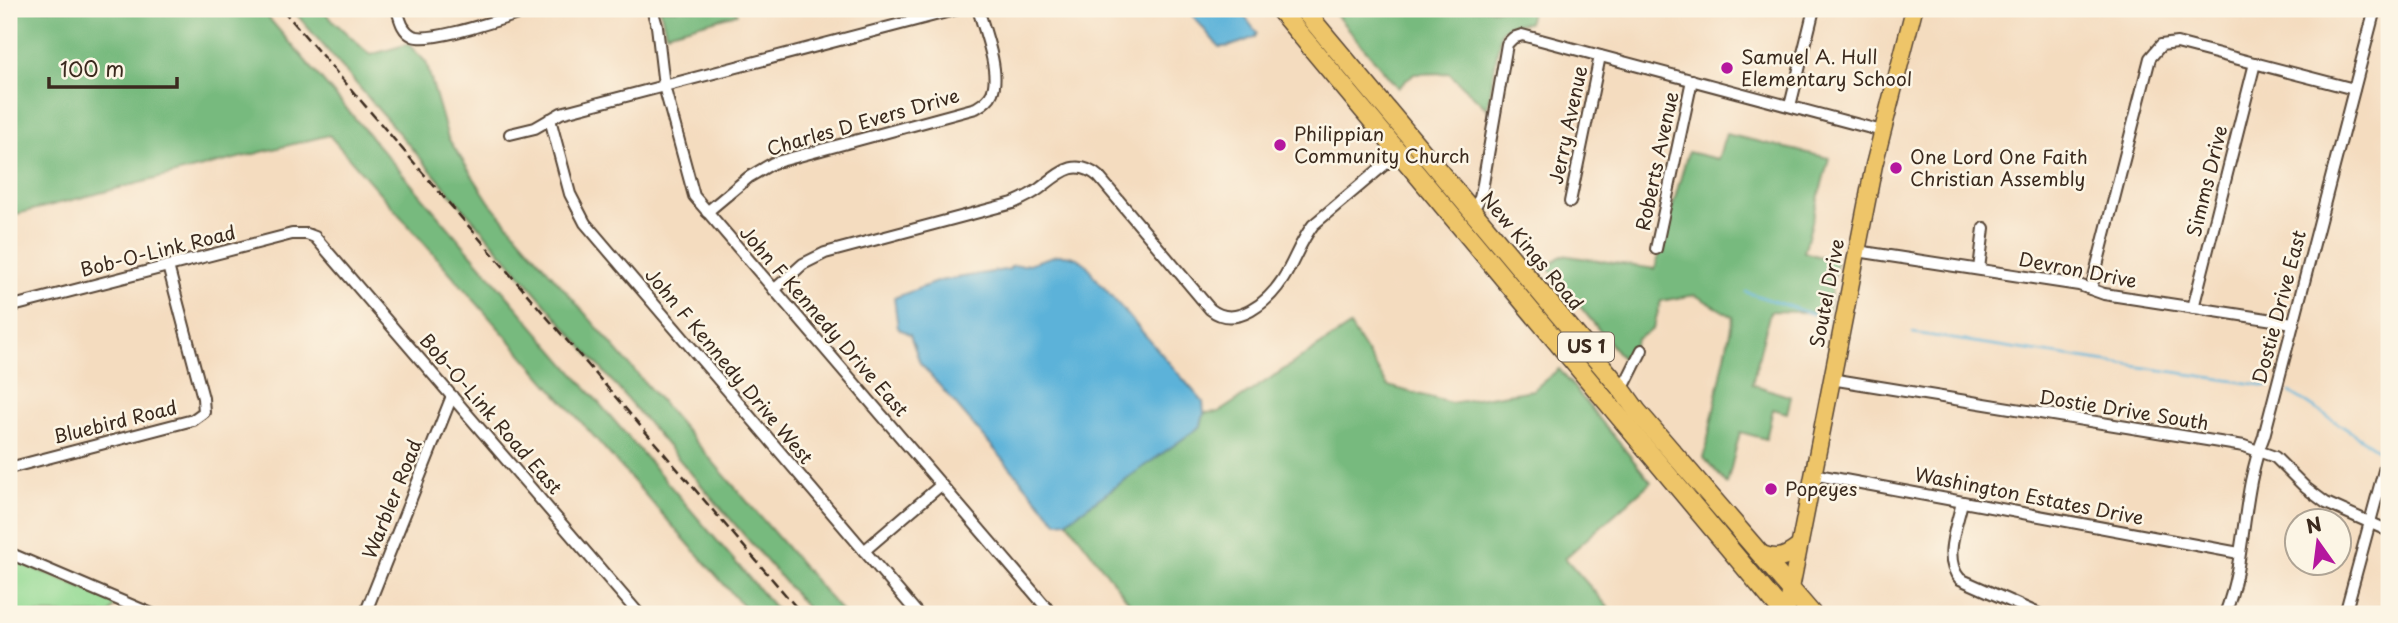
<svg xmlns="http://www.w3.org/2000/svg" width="2398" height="623" font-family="'Playpen Sans',sans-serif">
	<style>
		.green { fill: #94da94; stroke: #688259; stroke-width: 2 }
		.forest { fill: #77ba7e; stroke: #59724e; stroke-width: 2 }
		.water { fill: #5cb2d9; stroke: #4c6e7c; stroke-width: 2 }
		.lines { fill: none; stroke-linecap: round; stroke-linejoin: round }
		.stream { stroke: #5cb2d9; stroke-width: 2.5 }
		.minor-casing { stroke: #574536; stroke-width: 14 }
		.primary-casing { stroke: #574536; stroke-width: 19 }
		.trunk-casing { stroke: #574536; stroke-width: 21 }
		.minor { stroke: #fff; stroke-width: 10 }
		.primary { stroke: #eec569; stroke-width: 16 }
		.trunk { stroke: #eec569; stroke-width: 18 }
		.rail { stroke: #3b2a1e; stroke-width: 2.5; stroke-dasharray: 10 5; stroke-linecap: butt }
		.poi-dot { fill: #b5179e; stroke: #fcf5e5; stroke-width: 2.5 }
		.labels { text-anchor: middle; stroke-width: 5; stroke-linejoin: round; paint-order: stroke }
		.shield { fill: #fcf5e5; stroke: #75675a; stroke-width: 2 }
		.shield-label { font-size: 18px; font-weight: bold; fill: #3b2a1e }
		.poi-label { font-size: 19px; fill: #3b2a1e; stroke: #fcf5e5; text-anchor: start }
		.street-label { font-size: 19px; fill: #3b2a1e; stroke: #fcf5e5 }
	</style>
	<rect width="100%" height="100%" fill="#fcf5e5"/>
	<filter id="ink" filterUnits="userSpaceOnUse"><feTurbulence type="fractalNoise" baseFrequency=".0143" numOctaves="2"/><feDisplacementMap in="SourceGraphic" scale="14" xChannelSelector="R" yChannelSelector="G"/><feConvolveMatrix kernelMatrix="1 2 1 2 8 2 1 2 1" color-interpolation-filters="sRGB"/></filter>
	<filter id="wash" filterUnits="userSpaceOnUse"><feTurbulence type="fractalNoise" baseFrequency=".00686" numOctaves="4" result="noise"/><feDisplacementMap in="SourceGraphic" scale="28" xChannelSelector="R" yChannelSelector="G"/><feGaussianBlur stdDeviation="1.57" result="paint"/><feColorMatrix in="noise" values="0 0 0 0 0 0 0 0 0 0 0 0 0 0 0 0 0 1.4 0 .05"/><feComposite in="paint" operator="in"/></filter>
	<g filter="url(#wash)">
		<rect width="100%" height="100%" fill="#f4dcbf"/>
		<!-- green -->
		<path class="green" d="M9,558L116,602L110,614H9Z"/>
		<!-- forest -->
		<g class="forest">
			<path d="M9,9H261L780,614H750L329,135L9,216Z"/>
			<path d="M292,9H323L329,17L370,55L408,44L426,62L448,138L490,203L844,614H812Z"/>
			<path d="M660,9H736L737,14L666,33Z"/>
			<path d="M1333,9H1532L1528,23L1510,24L1501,31L1487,109L1449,73L1413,74L1398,88L1332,10Z"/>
			<path d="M1726,134L1829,158L1804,252L1837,262L1827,313L1770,311L1752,384L1791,397L1787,413L1773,409L1766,439L1740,432L1727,484L1704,458L1733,317L1695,295L1661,301L1653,329L1637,339L1625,362L1548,267L1562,255L1655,269L1688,152L1718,159Z"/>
			<path d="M1350,326L1388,386L1451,403L1533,390L1559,369L1651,482L1565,558L1614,614H1138L1067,521L1201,426L1204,413L1219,412Z"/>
		</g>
		<!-- water -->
		<g class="water">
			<path d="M1187,9H1239L1257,33L1255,37C1244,41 1231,48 1219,47Z"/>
			<path d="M1057,255C1073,254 1086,259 1093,275L1203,402L1204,413L1201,426L1067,521L1057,522L920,363L910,335L898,328L894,298L939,281L1010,269L1011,266L1025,265Z"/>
		</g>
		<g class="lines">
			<!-- stream -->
			<g class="stream">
				<path d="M1746,292L1827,319"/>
				<path d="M1913,333L2268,386"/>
				<path d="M2290,392L2377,449"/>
			</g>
		</g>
	</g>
	<g filter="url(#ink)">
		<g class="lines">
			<defs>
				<g id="minor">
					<path d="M397,9C400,19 402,31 413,36C433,44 511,15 535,9"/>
					<path d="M652,9L657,26L664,86L694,196L1052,614"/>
					<path d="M1790,106L1814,9"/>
					<path d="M550,119L570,194L585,223L918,614"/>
					<path d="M510,134L535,128L561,113L958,9"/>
					<path d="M1570,202L1600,56"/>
					<path d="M707,212L749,177L773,163L976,108C983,104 989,100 992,93C1001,73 984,29 978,9"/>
					<path d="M1471,213L1480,198L1483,184L1507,44L1513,38L1522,35L1882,131"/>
					<path d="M1656,249L1692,80"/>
					<path d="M1857,251L2079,285L2104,294L2293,323"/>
					<path d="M1979,269L1984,228"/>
					<path d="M2091,289L2150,58L2161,45L2177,43L2354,89"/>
					<path d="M774,290L803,264L825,253L1013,203C1022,199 1031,195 1039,189C1059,174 1075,156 1099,177L1210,309C1236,330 1268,302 1283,279C1294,262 1300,242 1313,225L1402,150"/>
					<path d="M9,307L292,234H307L315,237L639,614"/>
					<path d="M2193,308L2255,63"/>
					<path d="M1831,379L2244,446L2275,457L2306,488L2326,503L2389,531"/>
					<path d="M1622,390L1642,350"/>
					<path d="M9,468L193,420L204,412L203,398L168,266"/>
					<path d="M1812,474L2239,553"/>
					<path d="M1962,502C1957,526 1942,559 1960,579L2039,614"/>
					<path d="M864,551L941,485"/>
					<path d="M9,553L152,614"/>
					<path d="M365,614L452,396"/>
					<path d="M2225,614C2247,557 2241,493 2264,436L2375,9"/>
					<path d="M2345,614L2389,452"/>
				</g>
				<path id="primary" d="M1786,614L1874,165L1914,9"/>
				<g id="trunk">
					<path d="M1279,9L1784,614"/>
					<path d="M1303,9L1622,390L1637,411L1812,614"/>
					<path d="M1762,555C1777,561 1785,558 1797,549"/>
				</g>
			</defs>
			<!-- minor casing -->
			<use href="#minor" class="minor-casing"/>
			<!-- primary casing -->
			<use href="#primary" class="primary-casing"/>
			<!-- trunk casing -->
			<use href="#trunk" class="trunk-casing"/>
			<!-- minor -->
			<use href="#minor" class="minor"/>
			<!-- primary -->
			<use href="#primary" class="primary"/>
			<!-- trunk -->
			<use href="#trunk" class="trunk"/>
			<!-- rail -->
			<path class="rail" d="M282,9L802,614"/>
		</g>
	</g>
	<!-- markers -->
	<g class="poi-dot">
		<circle cx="1727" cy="68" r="7"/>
		<circle cx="1280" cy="145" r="7"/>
		<circle cx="1896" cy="168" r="7"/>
		<circle cx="1771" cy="489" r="7"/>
	</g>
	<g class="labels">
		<!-- shield labels -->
		<rect class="shield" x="1558" y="332.5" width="56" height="29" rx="5"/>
		<g class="shield-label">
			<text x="1586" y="353">US 1</text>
		</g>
		<!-- poi labels -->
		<g class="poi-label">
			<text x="1741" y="64">Samuel A. Hull<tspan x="1741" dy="22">Elementary School</tspan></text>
			<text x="1294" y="141">Philippian<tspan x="1294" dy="22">Community Church</tspan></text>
			<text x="1910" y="164">One Lord One Faith<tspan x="1910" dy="22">Christian Assembly</tspan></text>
			<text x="1785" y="496">Popeyes</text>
		</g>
		<!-- street labels -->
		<g class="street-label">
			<text transform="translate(863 122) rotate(-16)" y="7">Charles D Evers Drive</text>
			<text transform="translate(1568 125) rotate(-78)" y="7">Jerry Avenue</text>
			<text transform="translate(1657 161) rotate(-78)" y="7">Roberts Avenue</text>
			<text transform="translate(2207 181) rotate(-76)" y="7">Simms Drive</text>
			<text transform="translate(158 251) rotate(-14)" y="7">Bob-O-Link Road</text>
			<text transform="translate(1532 251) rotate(50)" y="7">New Kings Road</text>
			<text transform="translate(2078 270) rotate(11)" y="7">Devron Drive</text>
			<text transform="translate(1827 293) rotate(-79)" y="7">Soutel Drive</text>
			<text transform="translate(2279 307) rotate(-75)" y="7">Dostie Drive East</text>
			<text transform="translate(824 321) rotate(49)" y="7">John F Kennedy Drive East</text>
			<text transform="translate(729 366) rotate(50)" y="7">John F Kennedy Drive West</text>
			<text transform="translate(2124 410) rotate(9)" y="7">Dostie Drive South</text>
			<text transform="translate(491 414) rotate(49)" y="7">Bob-O-Link Road East</text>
			<text transform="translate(115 422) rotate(-14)" y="7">Bluebird Road</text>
			<text transform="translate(2029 496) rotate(11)" y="7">Washington Estates Drive</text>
			<text transform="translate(392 499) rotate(-68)" y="7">Warbler Road</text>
		</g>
	</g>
	<!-- margin -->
	<rect width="2398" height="623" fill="none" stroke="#fcf5e5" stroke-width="35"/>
	<!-- north arrow -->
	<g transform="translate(2318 542) rotate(346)"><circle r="33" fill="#fcf5e5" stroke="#afa495" stroke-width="2"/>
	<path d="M0-5L12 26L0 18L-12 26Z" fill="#b5179e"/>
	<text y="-10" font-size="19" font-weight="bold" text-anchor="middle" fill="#3b2a1e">N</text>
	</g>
	<!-- scale -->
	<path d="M49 77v10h128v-10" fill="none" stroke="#3b2a1e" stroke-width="3.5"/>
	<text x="60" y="77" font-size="21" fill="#3b2a1e" stroke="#fcf5e5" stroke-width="5" paint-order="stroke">100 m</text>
</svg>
